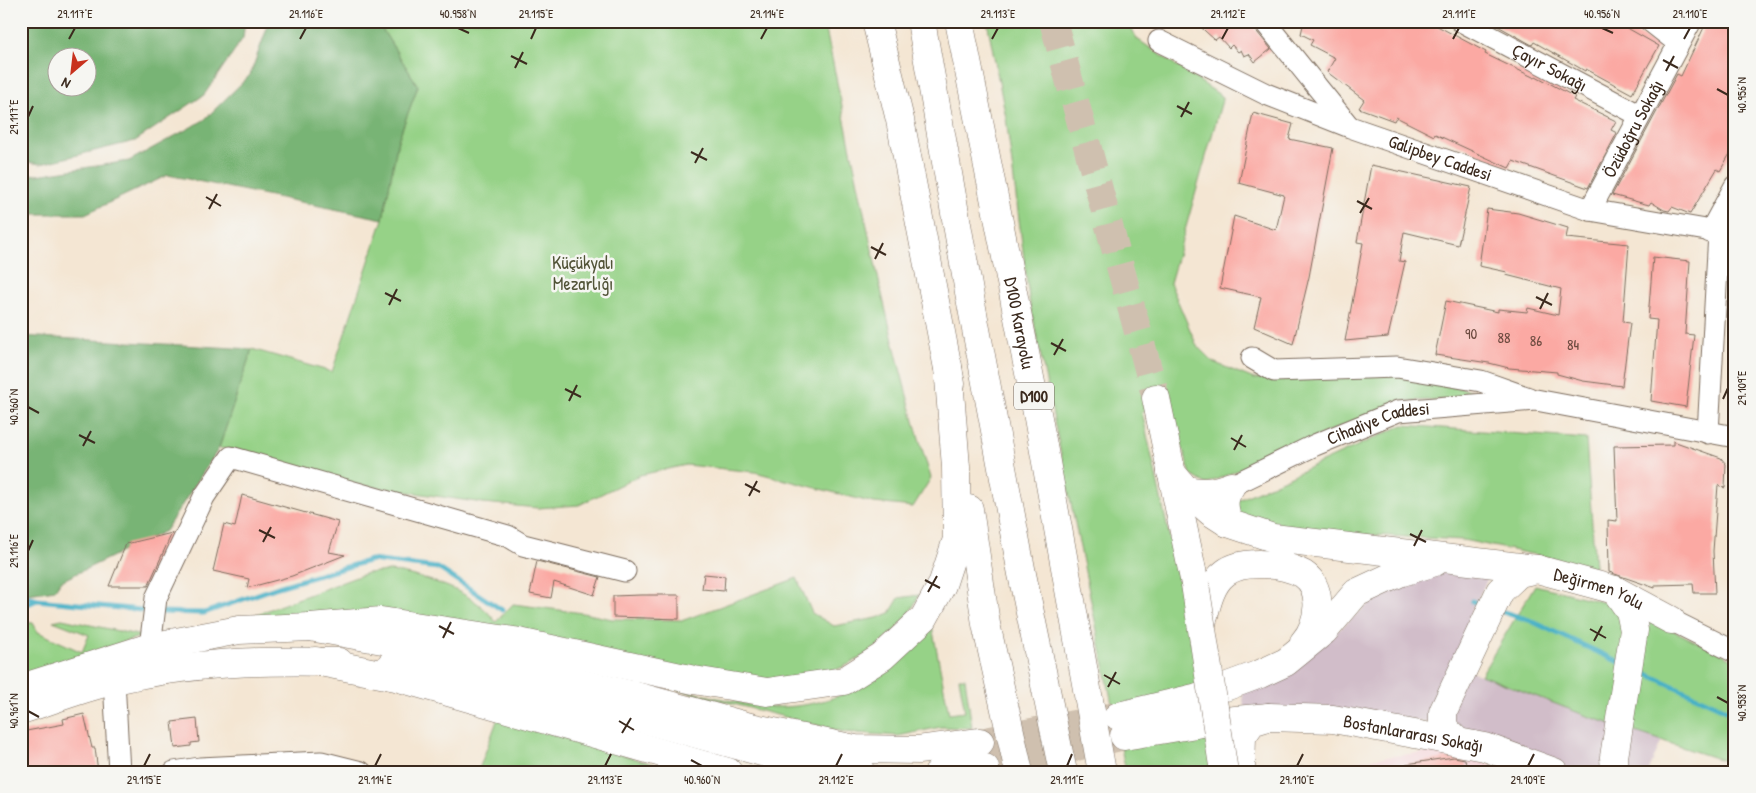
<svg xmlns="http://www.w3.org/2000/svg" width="1756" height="793" font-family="'Patrick Hand',sans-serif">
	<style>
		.built { fill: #f6cfd6 }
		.industrial { fill: #d1bdc9 }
		.green { fill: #96d287; stroke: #687e52 }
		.forest { fill: #78b474; stroke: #5a6f49; fill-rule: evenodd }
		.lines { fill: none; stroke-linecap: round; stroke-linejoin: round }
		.stream { stroke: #47b0c6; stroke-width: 5 }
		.building { fill: #fba9a3 }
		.major-tunnel { stroke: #cfc0af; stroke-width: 28; stroke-dasharray: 28 14; stroke-linecap: butt }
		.minor-casing { stroke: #7c6c5d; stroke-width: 23 }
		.major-casing { stroke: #7c6c5d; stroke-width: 29 }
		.highway-casing { stroke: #7c6c5d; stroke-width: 29 }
		.minor { stroke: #fff; stroke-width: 21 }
		.major { stroke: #fff; stroke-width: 28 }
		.highway { stroke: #fff; stroke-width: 28 }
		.major-bridge-casing { stroke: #7c6c5d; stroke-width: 29; stroke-linecap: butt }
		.major-bridge { stroke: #fff; stroke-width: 28 }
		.ticks { fill: none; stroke: #3b2a1e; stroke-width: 2 }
		.labels { text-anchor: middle; stroke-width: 5; stroke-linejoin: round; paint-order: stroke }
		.number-label { font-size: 15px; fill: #6b4a3f }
		.shield { fill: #f6f6f2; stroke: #73675e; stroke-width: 1 }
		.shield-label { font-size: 16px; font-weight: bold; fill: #3b2a1e }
		.street-label { font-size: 18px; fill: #3b2a1e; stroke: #f6f6f2 }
		.park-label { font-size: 18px; fill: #525438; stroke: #f6f6f2 }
		.neatline { fill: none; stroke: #3b2a1e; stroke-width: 2 }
		.ticks-label { font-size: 12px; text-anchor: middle; fill: #3b2a1e }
	</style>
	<rect width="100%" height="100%" fill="#f6f6f2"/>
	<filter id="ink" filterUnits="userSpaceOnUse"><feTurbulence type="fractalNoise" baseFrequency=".02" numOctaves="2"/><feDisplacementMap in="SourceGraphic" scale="10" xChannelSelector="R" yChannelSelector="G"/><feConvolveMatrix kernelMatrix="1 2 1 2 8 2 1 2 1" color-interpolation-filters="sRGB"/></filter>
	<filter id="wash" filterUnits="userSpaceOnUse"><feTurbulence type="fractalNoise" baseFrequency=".0096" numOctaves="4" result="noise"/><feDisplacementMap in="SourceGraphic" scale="20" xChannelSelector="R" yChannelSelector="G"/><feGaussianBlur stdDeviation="1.12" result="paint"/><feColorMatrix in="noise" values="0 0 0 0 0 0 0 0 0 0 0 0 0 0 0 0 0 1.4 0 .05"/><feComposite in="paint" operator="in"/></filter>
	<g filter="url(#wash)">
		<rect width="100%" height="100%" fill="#f4e6d3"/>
		<!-- built -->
		<path class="built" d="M1448,749L1492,766L1493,772H1359L1356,761Z"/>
		<!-- industrial -->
		<path class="industrial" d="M1447,570L1491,572L1472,610L1455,668L1481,675L1587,716L1662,740L1648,772H1575L1426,722L1244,707L1242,689L1339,630L1388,587Z"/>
		<!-- green -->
		<g class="green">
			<path d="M377,21H824C857,173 884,329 931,478L913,507L874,503L755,472L686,465L640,475L579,505L538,508L483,503L348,483L244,452L219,448L252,349L332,372L383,219L398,140L418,86Z"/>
			<path d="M987,21H1128L1137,39L1223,97L1170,283L1197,346L1213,362L1254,379L1395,373L1472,391L1470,399L1400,401L1206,484L1191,475L1169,404L1142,412L1202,685L1217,772H1126L1029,298L1006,118Z"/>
			<path d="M1403,425L1586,439L1595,567L1463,540L1336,533L1236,519L1232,503Z"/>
			<path d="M391,571C428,578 473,590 496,622L513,604L583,613L612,619L684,620L797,578L812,613L834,626L877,618L890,613L899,598L919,595C904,630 865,661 829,672C815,677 798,678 783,681L249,617L367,573Z"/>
			<path d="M1535,585L1626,608L1735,660V762L1715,758L1587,716L1481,675Z"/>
			<path d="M62,619L142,636L21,675V622L33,623L38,632L82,652L89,635L53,621Z"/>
			<path d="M932,626L949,714L965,712L959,678H965L972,728L941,727L898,736L844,732L663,686C696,692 740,705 772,707C835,709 895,675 932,626Z"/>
			<path d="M498,718L680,772H478Z"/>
			<path d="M1306,759L1308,772H1247L1246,768Z"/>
		</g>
		<!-- forest -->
		<g class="forest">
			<path d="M21,21H245L243,38L204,95L135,141L41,164L21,161ZM58,58H88V88H58Z"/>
			<path d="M267,21H377L418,86L398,140L383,219L168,175L85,214H21V173L37,175L129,161L204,120L250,75L266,31Z"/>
			<path d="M21,336L252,349L219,448L165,531L61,581L55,590L21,595Z"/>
		</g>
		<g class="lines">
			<!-- stream -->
			<g class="stream">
				<path d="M21,594L37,600L151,611"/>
				<path d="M1472,601L1485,606"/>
				<path d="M21,607L37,600"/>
				<path d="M1500,611L1529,620L1621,663"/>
				<path d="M159,612L204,613L278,587L371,560L438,568L502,610"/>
				<path d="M1636,669L1735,714"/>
			</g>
		</g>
		<g id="blocks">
			<!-- building -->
			<g class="building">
				<path d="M1194,21H1248L1271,49L1255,62L1249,54L1244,56L1241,50L1238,52L1232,45L1229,48L1219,37L1215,40Z"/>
				<path d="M1304,21H1428L1486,52L1485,54L1535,78L1536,76L1575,97L1573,100L1616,121L1611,130L1617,133L1588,188L1513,161L1509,168L1435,134L1434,136L1396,117L1394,121L1359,108L1364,100L1327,72L1335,58L1310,45L1313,40L1301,34Z"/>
				<path d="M1489,21H1615L1659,46L1632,94L1586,69L1585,71L1534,42L1532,45Z"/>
				<path d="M1707,21H1729L1735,24V145L1720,171L1717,169L1690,214L1672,207L1669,211L1664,210L1651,202L1649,205L1612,195L1677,74L1681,76Z"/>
				<path d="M1253,113L1293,124L1289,139L1333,148L1309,277L1293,344L1254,327L1261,297L1220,288L1234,216L1276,230L1284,195L1239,183Z"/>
				<path d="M1371,165L1471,187L1458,245L1404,232L1399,261L1405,262L1388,337L1345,341L1363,243L1357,242Z"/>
				<path d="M1487,209L1518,213L1568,228L1566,238L1629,244L1623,322L1630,323L1622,386L1583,381L1557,374V372L1509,368L1489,363L1435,355L1446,301L1498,312V309L1527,312L1528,308L1558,315L1561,289L1506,275L1507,272L1479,266Z"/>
				<path d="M1653,257L1690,261L1685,334L1694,335L1686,407L1651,401L1657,320L1648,319Z"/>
				<path d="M1673,441L1721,458L1726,464L1725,488L1718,485L1713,551L1715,593H1694L1693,584L1655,585V588L1609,572L1608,520L1617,521L1614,446L1673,445Z"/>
				<path d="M242,495L338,522L329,552L345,555L292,576L247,588L249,579L213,571L224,524L235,527Z"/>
				<path d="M172,533L148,586H109L126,544Z"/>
				<path d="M537,561L600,577L594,595L554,582L551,598L530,594Z"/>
				<path d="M704,574L725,576L724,591L702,589Z"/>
				<path d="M641,595H679V619L613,617V596Z"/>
				<path d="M84,714L92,748H95L98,772H21V732L64,724L63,719Z"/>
				<path d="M197,719L199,742L191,743V746L175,748L172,722Z"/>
				<path d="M1454,757L1465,759L1467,772H1406V764Z"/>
			</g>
		</g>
	</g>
	<g filter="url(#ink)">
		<use href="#blocks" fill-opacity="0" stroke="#7c6c5d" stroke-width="1"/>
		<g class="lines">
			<!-- major-tunnel -->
			<g class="major-tunnel">
				<path d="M1053,21L1156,398"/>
				<path d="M980,742L1116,716"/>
				<path d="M985,768L1120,737"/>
			</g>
			<defs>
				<g id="minor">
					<path d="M1264,21L1348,125"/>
					<path id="s1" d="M1461,21L1639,115"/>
					<path d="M1650,21L1678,43"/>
					<path id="s2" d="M1159,41L1266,94L1350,127L1590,210L1735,235"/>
					<path id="s3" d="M1590,210L1691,21"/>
					<path d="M1710,232L1735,186"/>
					<path d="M1252,358L1274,371L1397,367L1481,381L1529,398"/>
					<path d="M1708,433L1719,233"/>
					<path id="s4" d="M1231,486L1315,445L1398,411L1536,400L1735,437"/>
					<path d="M1671,620L1735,652"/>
					<path d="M150,647L156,598L204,497L231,457L508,536L523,545L625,571"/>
					<path d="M114,680L119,772"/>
					<path d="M174,772L200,768L321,762L361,772"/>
				</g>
				<g id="major">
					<path d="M1156,398L1195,584"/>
					<path id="s5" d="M1171,472L1186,490L1211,512L1228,523L1273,538L1537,569L1615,590L1671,620"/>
					<path d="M1186,490C1204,494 1215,492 1231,486C1222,499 1224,507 1228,523"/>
					<path d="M1615,590L1630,611L1634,630L1614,757L1615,772"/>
					<path d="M1202,624C1206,607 1210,584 1225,573C1243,559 1284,563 1303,574C1325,588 1319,626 1304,642"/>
					<path d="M391,665L584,703L791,760L861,772"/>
					<path d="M21,688L150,647L239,630L310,627L416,646L636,696L750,727L855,749L918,750L980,742"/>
					<path d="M21,710C52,700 84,687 116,680C189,662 263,660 339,662"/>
					<path d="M1118,716L1198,697L1260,674L1286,662L1324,631L1356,593L1399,573L1435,562"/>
					<path id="s6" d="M1124,736L1202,723L1269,717L1333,719L1485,747L1554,772"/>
					<path d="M1458,742L1443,727V712L1500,591L1519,573L1537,569"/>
					<path d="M939,772L985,768"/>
					<path d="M1241,772L1242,736L1252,722L1268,717"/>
				</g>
				<g id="highway">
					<path d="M876,21L900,120L951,384"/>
					<path d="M921,21L969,292L1022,574L1063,772"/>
					<path id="s7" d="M959,21L1038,418L1102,772"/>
					<path d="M969,509L986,624L1019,772"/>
					<path d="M310,627L381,621L514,641L694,680L767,692L844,681L882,657L924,618L942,585L957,539L956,467L948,366"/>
					<path d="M315,661L396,677L728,772"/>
				</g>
			</defs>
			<!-- minor casing -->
			<use href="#minor" class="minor-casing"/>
			<!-- major casing -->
			<use href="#major" class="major-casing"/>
			<!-- highway casing -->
			<use href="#highway" class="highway-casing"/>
			<!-- minor -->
			<use href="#minor" class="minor"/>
			<!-- major -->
			<use href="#major" class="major"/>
			<!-- highway -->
			<use href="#highway" class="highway"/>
			<defs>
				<path id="major-bridge" d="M1195,584L1224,772"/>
			</defs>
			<!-- major-bridge casing -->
			<use href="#major-bridge" class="major-bridge-casing"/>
			<!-- major-bridge -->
			<use href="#major-bridge" class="major-bridge"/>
		</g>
	</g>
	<!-- ticks -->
	<path class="ticks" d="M458,28L469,33M1602,28L1613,33M69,39L75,28M300,39L306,28M531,39L536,28M761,39L767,28M992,39L998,28M1222,39L1228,28M1453,39L1459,28M1684,39L1690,28M511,56L527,64M1663,60L1678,68M515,68L523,52M1666,71L1674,56M1717,89L1728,95M1177,106L1192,114M28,117L33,106M1181,117L1189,102M691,152L707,160M695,163L703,148M206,197L221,206M1357,201L1372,209M209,209L217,194M1360,213L1369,198M871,247L886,255M875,259L883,243M385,293L401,301M1536,297L1552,305M389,305L397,289M1540,309L1548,293M1051,343L1066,351M1054,355L1063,339M565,389L581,397M1723,399L1728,388M569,401L577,385M28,407L39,413M79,435L95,443M1231,438L1246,447M83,446L91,431M1234,450L1242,435M745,484L760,492M749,496L757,481M259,530L275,538M1410,534L1426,542M263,542L271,527M1414,546L1422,530M28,551L33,540M925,580L940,588M928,592L937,576M439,626L454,634M1590,629L1606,638M443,638L451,622M1594,641L1602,626M1104,675L1120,684M1108,687L1116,672M1717,697L1728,703M28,711L39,717M619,721L634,730M622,733L631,718M691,760L702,766M144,766L150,754M375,766L381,754M605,766L611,754M836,766L842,754M1067,766L1072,754M1297,766L1303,754M1528,766L1534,754"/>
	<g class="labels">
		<!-- number labels -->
		<g class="number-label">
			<text x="1471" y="339">90</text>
			<text x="1504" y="343">88</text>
			<text x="1536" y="346">86</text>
			<text x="1573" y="350">84</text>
		</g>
		<!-- shield labels -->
		<rect class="shield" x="1014" y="382.5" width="40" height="27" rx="4"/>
		<g class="shield-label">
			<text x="1034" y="402">D100</text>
		</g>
		<!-- street labels -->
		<g class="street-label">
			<text dy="6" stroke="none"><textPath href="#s1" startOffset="100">Çayır Sokağı</textPath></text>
			<text dy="6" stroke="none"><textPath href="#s3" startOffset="92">Özüdoğru Sokağı</textPath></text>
			<text dy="6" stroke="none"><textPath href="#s2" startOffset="305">Galipbey Caddesi</textPath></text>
			<text dy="6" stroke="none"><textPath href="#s7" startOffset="308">D100 Karayolu</textPath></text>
			<text dy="6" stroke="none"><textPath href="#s4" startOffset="161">Cihadiye Caddesi</textPath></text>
			<text dy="6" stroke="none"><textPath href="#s5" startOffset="455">Değirmen Yolu</textPath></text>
			<text dy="6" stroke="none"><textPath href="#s6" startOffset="292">Bostanlararası Sokağı</textPath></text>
		</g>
		<!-- park labels -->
		<g class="park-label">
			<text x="583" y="269">Küçükyalı<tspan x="583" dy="21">Mezarlığı</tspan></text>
		</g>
	</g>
	<!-- margin -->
	<rect width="1756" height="793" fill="none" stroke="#f6f6f2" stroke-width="55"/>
	<!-- north arrow -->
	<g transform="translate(72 72) rotate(208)"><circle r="24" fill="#f6f6f2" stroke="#aba49d"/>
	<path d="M0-4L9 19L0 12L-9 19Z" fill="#c8321e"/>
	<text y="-8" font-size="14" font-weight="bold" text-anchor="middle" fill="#3b2a1e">N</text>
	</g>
	<rect x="28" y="28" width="1700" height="738" class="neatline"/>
	<g class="ticks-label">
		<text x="75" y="18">29.117°E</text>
		<text x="306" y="18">29.116°E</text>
		<text x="458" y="18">40.958°N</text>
		<text x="536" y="18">29.115°E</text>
		<text x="767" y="18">29.114°E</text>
		<text x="998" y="18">29.113°E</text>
		<text x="1228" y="18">29.112°E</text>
		<text x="1459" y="18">29.111°E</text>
		<text x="1602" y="18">40.956°N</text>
		<text x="1690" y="18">29.110°E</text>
		<text transform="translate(1742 95) rotate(-90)" y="4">40.956°N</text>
		<text transform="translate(14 117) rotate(-90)" y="4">29.117°E</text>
		<text transform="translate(1742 388) rotate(-90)" y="4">29.109°E</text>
		<text transform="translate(14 407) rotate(-90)" y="4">40.960°N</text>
		<text transform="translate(14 551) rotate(-90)" y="4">29.116°E</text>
		<text transform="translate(1742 703) rotate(-90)" y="4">40.958°N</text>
		<text transform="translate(14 711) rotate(-90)" y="4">40.961°N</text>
		<text x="144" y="784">29.115°E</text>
		<text x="375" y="784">29.114°E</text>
		<text x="605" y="784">29.113°E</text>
		<text x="702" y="784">40.960°N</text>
		<text x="836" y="784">29.112°E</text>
		<text x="1067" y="784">29.111°E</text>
		<text x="1297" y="784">29.110°E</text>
		<text x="1528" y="784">29.109°E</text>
	</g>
</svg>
